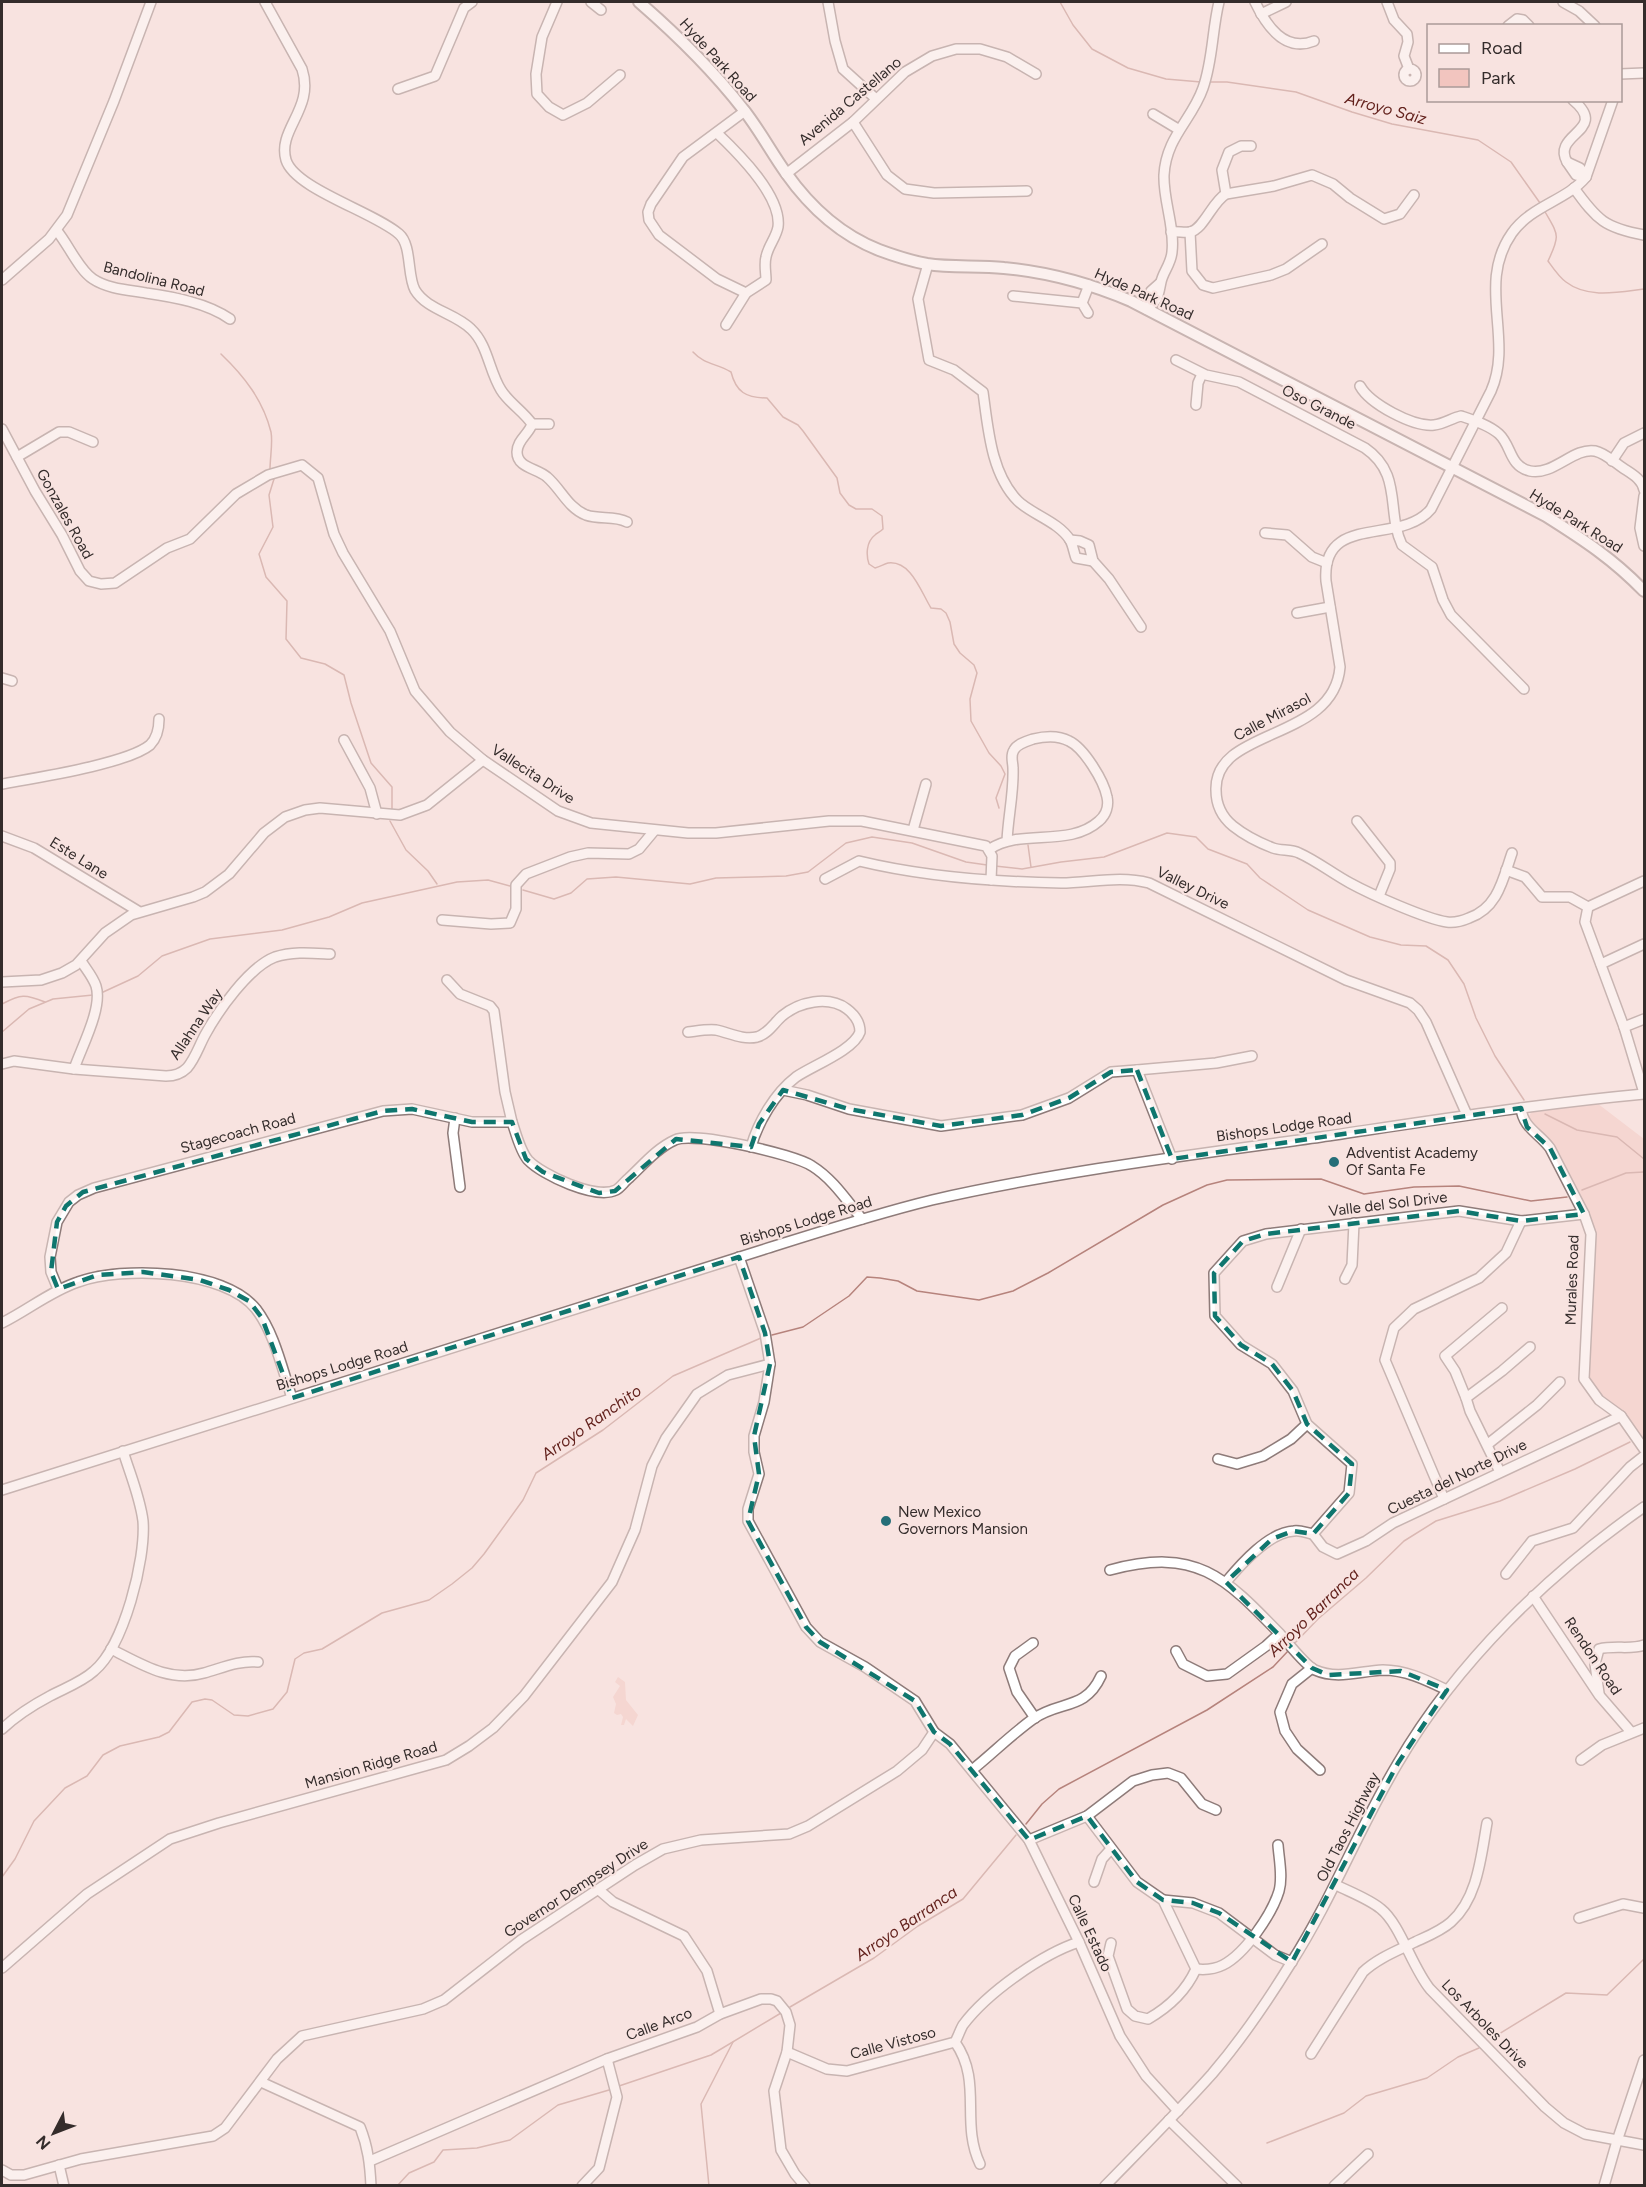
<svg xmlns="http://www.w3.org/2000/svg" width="1646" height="2187" font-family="Figtree,sans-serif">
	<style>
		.green { fill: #f2c5bf }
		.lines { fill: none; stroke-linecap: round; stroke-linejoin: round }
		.stream { stroke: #b6837c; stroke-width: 1.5 }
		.minor-casing { stroke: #8e7b79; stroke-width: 12 }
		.major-casing { stroke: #8e7b79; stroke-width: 14 }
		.minor { stroke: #fff; stroke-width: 9 }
		.major { stroke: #fff; stroke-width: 10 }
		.marked { fill: none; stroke: #0f766e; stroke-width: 4.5; stroke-dasharray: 12 8; stroke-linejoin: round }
		.poi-dot { fill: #256e78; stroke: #f8e3e0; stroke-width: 2 }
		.labels { text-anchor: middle; stroke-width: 4.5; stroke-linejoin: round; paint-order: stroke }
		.street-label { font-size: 15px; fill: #342c2b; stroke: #f8e3e0 }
		.poi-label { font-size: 15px; fill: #342c2b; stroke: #f8e3e0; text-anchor: start }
		.water-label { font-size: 16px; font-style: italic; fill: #63221d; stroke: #f8e3e0 }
	</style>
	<rect width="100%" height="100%" fill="#f8e3e0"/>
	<!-- green -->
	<g class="green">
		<path d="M1593,1100L1644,1139V1441L1633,1424L1599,1394L1588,1376L1594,1235L1592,1224L1552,1141L1531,1124L1528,1118L1533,1109Z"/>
		<path d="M618,1677L625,1682L626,1700L638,1715L633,1726L626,1719L624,1725H621L623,1717L621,1714L617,1715L614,1713L616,1704L613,1697L620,1686L615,1682Z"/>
	</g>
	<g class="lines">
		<!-- stream -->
		<g class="stream">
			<path d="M1060,2L1073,25L1092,49L1128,68L1166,79L1201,82"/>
			<path d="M1209,82H1227L1296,92L1352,112L1392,124L1478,140L1511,162L1540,203"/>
			<path d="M1544,210C1558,235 1561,234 1548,261C1553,268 1559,277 1566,282C1588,299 1619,292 1644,289"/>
			<path d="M693,352C705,365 716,363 731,372C736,392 746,398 767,398L783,417L798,425L803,431L837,478L840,493L849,505L856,509H872L882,516L883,529C880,532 877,533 875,535C866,542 866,555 869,564L875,568C880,567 884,564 888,563C911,560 921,592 931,608L941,609L946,613L950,622L954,644L960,653L974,665L977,673L970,699L971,721L989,753L1001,766L1005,774L996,798L999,808"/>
			<path d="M221,354C244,376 263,400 271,432C273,443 270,458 270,469"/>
			<path d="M274,479L269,495L273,527L259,554L266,577L287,601L286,639L301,658L325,664L344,675L351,703L371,763L392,787V811"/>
			<path d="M390,821L406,850L428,871L437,884"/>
			<path d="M1028,845L1031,867"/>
			<path d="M995,866L1022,869L1061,862L1104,857L1167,833L1196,837L1208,849L1247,864L1260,878L1308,910L1370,937L1401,945L1426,946L1448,960L1464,984L1476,1018L1495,1056L1524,1100"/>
			<path d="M523,890L554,899L571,893L587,879L616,877L690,884L716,878L786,876L808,872L846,843L872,837L912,843L966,862L987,865"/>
			<path d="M101,993L138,976L162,956L210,939L282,930L329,917L362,903L457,882L488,880L510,886"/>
			<path d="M2,1004C21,994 25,994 45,1002"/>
			<path d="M2,1032L29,1009L53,999L93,995"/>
			<path d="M1545,1114L1577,1130L1617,1137L1644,1159"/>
			<path d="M1582,1190L1626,1173L1644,1172"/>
			<path d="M772,1335L803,1327L849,1296L867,1277L880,1278L898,1281L917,1291L979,1300L1013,1291L1048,1273L1163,1205L1207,1185L1227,1180L1321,1179L1364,1194L1414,1187L1459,1186L1531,1201L1567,1197"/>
			<path d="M1293,1645L1318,1619L1366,1578L1404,1541L1436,1521L1500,1501L1575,1469L1630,1442"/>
			<path d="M1026,1824L1042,1804L1059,1789L1207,1710L1273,1667L1288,1651"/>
			<path d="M2,1877L15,1859L34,1821L65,1788L87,1776L103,1755L120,1746L159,1737L169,1732L192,1702L205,1699L212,1700L234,1715L248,1716L273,1709L287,1692L295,1659L304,1653L322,1649L382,1613L429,1600L452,1584L472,1568L484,1554L523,1500L536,1473L603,1430L673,1376L761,1338"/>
			<path d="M790,2007L874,1958L918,1926L963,1899L1016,1835"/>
			<path d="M1494,2037L1566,1993L1607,1995L1644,1959"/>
			<path d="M619,2086L711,2055L781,2013"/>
			<path d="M1267,2143L1344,2113L1366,2096L1427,2078L1458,2057L1479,2048"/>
			<path d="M397,2186L409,2173L434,2162L443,2150L477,2148L510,2140L558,2105L609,2090"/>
			<path d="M709,2186L701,2104L733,2042"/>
		</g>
		<defs>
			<g id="minor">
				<path d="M265,2L302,69C315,109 277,129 286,160C295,189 374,212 399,234C412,245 407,276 415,290C427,310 455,313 471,329C488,345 489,371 501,390C509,403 523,411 532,424C529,434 517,440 517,452C517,468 537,468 547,477C561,489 568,508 586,515C600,520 614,515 627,522"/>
				<path d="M557,2L542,37L536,74L537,94L549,107L563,115L587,103L620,75"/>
				<path d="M591,2L601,10"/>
				<path d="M828,2L835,41L843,69L875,98"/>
				<path d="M1255,2C1266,25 1284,53 1314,41"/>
				<path d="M1387,2L1394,20L1407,34L1408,42L1404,56L1409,69"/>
				<path d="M1563,2L1579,11L1595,26"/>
				<path d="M1261,14L1286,2"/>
				<path d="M1508,26L1517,19L1523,20L1529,26"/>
				<circle cx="1410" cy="75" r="6"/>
				<path d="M1620,74L1644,73"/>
				<path d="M398,89L435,76L464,8L472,2"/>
				<path d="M745,111L683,157L651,204L648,212L649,220L659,235L717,279L746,293"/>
				<path d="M1153,114L1178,129"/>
				<path d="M853,122L887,175L905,189L934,193L1027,191"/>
				<path d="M717,133C738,153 782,196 778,227C776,238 768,246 766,257C764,264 766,273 766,280L746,293L726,325"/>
				<path d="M1567,162C1551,133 1610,131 1573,100"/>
				<path d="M1567,162L1580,168L1586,177L1576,175Z"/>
				<path d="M786,174L853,122L905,72L932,56L956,49H980L1007,57L1036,74"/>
				<path d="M1574,188C1597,220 1605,228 1644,235"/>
				<path d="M1226,194L1222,170L1229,152L1241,146H1251"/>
				<path d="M57,231C68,244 79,270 93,279C108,289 129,290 146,293C174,297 207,303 230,319"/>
				<path d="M1171,232C1177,231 1184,233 1190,232C1204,229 1212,202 1226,194L1274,186L1312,175L1333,184L1350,198L1384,219L1400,214L1414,195"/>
				<path d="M1190,232L1192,271L1203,285L1213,288L1271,275L1286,269L1322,244"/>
				<path d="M928,264L918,299L929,360L954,370L983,392C988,428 991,474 1018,501C1031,514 1059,522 1070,540C1073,545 1074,553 1076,558L1093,561"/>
				<path d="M2,280L49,239L67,215L114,101L151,2"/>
				<path d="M1013,296L1082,303L1088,313"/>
				<path d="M1082,303L1089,285"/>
				<path d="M1146,309C1159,300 1158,296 1161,282C1163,272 1171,264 1172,252C1175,227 1163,200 1164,175C1166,137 1192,120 1203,88C1213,60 1212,30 1219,2"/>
				<path d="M1146,309L1151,291L1160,283"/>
				<path d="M1176,360L1206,375L1239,382L1365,448C1403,474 1386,511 1402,545L1432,567L1443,600L1451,615L1524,689"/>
				<path d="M1360,386C1370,404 1413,427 1434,425C1444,424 1452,418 1461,416C1473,420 1489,425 1499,434C1512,446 1509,466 1530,471C1553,476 1574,447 1595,451C1605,453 1614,462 1623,468C1632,474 1642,479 1644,490"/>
				<path d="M1196,405L1198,383L1202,374"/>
				<path d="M532,424H549"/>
				<path d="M2,429L35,491L62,535L80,571L89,581L101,584L115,583L167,548L190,539L236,494L268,475L302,465L318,478L334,534L343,553L390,631L415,691L450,732L483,760L558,811L591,823L688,833H716L829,821H862L986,846L992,856L991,880"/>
				<path d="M17,457L59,432H69L93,442"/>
				<path d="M1612,461L1624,443L1644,433"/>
				<path d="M1644,496L1640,528L1644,546"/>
				<path d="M1265,533L1287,535L1312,557L1327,563"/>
				<path d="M1070,540L1080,541L1089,545L1093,561L1109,579L1141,627"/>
				<path d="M1297,613L1330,607"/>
				<path d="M2,678L12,681"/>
				<path d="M344,740L370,788L377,814"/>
				<path d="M2,784C34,778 127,764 150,745C157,738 159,729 159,719"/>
				<path d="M1357,821L1390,863V869L1379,896"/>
				<path d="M913,830L926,784"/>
				<path d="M2,836L34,848L138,911"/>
				<path d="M990,849C1021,828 1069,848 1099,821C1106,815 1109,806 1107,797C1104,781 1084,748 1069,741C1058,735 1045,736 1033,739C1027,741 1017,744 1014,750C1010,756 1013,762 1013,768C1014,792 1008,817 1007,841"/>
				<path d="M1512,853C1503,879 1498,908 1469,918C1462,921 1455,923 1447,922C1426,919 1370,894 1350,883C1333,874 1317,861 1299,853C1291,849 1281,851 1273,848C1260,843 1243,834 1233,826C1222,817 1216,804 1216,790C1214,727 1334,742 1340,667L1326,581C1321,512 1401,546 1431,509L1491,391C1514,339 1476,284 1512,233C1532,205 1566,201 1586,177L1613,100"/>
				<path d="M1506,870L1525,877L1542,897H1570L1588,907"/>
				<path d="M825,879L859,861C925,877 993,882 1061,883C1090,883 1120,875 1149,883L1346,980L1410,1003L1418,1010L1426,1022L1467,1115"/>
				<path d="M1588,907L1585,922L1624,1027L1644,1093"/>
				<path d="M1588,907L1644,881"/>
				<path d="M442,920L491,924L510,923L516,909V885L526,874L570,857L588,853L629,854L639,849L654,831"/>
				<path d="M1601,964L1644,944"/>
				<path d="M447,980L460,994L490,1006L494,1011L505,1092L512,1122"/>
				<path d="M2,982L41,980L62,973L76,965L105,933L131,915L193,897L205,892L229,874L264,833L285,817L305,810L320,808L400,815L427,805L483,760"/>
				<path d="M1624,1027L1644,1019"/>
				<path d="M688,1032C697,1031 707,1029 716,1030C730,1033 742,1040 757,1037C768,1034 774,1023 782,1016C799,1002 828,995 847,1009C855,1015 860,1022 860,1032C854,1050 812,1066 796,1077C775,1093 758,1122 751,1147"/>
				<path d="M2,1064L14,1061L74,1069L166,1076C174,1076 181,1074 187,1068C195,1059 199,1046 205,1035C218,1011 249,967 275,957C293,951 312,953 330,954"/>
				<path d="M74,1069C81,1048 103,1008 96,986C93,977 86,969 81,961"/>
				<path d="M1137,1070L1216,1063L1252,1056"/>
				<path d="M783,1090L807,1095L849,1109L941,1126L1022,1115L1069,1098L1111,1072L1137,1070L1172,1159"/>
				<path d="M1521,1108C1523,1128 1539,1133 1550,1148L1584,1214L1591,1234L1584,1379L1599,1400L1621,1416L1644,1449"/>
				<path d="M455,1118L453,1133L460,1187"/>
				<path d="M1345,1279L1352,1265L1354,1223"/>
				<path d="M1277,1287L1301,1229"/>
				<path d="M58,1289L51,1272L50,1257L57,1222L69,1202L78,1195L94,1188L383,1111L412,1109L472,1122H512C516,1133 520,1151 528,1160C542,1175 596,1200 616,1190C620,1188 625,1181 629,1178C643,1165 657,1148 675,1140C693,1131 794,1154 812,1166C833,1179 847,1201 862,1219"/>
				<path d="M2,1323C28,1310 51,1291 78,1282C122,1266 224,1269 256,1309C275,1334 282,1369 292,1398"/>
				<path d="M1466,1398L1502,1371L1530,1347"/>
				<path d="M1488,1444L1537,1405L1560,1382"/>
				<path d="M1218,1459L1237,1464L1263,1456L1291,1439L1307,1424"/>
				<path d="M1500,1472L1470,1411L1466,1398L1455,1371L1445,1356L1502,1308"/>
				<path d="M2,1490L762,1250C819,1232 875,1214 932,1200C1060,1171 1191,1155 1321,1137C1429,1121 1536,1104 1644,1094"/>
				<path d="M1444,1499L1385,1360L1394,1328L1414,1309L1479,1278L1506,1253L1521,1221"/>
				<path d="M1313,1534L1349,1493L1352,1464L1307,1424L1293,1391L1272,1364L1241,1345L1215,1316L1214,1273L1243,1241L1266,1234L1459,1211L1521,1221L1584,1214"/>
				<path d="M1313,1534L1323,1547L1337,1554L1366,1541L1393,1523L1621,1416"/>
				<path d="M1110,1570C1196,1547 1224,1576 1280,1634C1288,1643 1306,1666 1315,1670C1337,1680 1360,1671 1383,1670C1406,1670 1426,1680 1447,1690"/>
				<path d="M1506,1574L1532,1541L1573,1528L1630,1467L1644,1456"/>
				<path d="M1226,1582C1241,1564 1269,1532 1294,1531C1300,1530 1307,1533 1313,1534"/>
				<path d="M1533,1596L1599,1695L1631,1732"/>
				<path d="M1033,1643L1015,1656L1009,1668L1017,1692L1035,1718"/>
				<path d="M111,1649C141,1664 170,1683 204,1673C222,1668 239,1660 258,1662"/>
				<path d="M1176,1651L1183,1664L1207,1676L1227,1674L1266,1646L1279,1634"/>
				<path d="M1312,1668L1292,1684L1280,1712L1285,1731L1297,1749L1320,1770"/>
				<path d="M1599,1693L1595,1664L1599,1649C1615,1645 1631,1650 1644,1645"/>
				<path d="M2,1729C16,1716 33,1705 50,1696C65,1688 82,1682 94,1671C124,1646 146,1559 143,1521C140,1497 130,1474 123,1451"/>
				<path d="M934,1732L950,1744L1029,1840L1079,1942L1120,2036L1146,2076L1178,2111"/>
				<path d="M1581,1760L1602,1745L1644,1728"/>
				<path d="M972,1770C993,1753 1012,1734 1033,1719C1060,1700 1085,1711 1101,1676"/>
				<path d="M1087,1816L1137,1882L1163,1900L1196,1969C1186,1991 1169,2007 1148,2019L1135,2016L1127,2009L1108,1956L1111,1943"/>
				<path d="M1029,1840L1087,1816L1133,1781L1152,1775L1168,1773L1181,1778L1202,1804L1216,1810"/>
				<path d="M1094,1882L1102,1859L1111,1849"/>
				<path d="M1336,1885C1350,1892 1369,1899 1381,1909C1400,1924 1412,1967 1430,1989L1545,2107L1564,2123L1585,2134L1644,2145"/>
				<path d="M599,1890L613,1902L684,1936L707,1971L720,2014"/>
				<path d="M1163,1900L1193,1903L1219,1913L1275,1955L1292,1962"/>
				<path d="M1579,1918L1623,1904L1644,1908"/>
				<path d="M2,1968L87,1894L170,1839L219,1823L446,1760L469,1746L493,1728L524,1696L612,1582L635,1530L652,1466L666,1438L697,1394L728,1375L770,1364"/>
				<path d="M1196,1969C1205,1970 1215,1969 1223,1965C1245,1954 1272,1914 1279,1891C1283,1877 1279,1859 1278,1845"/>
				<path d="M955,2042C983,2082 960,2122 980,2164"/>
				<path d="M787,2052L827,2069L847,2071L955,2042C958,2037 960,2030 963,2025C987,1993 1042,1954 1079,1942"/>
				<path d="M1311,2054L1363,1972C1378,1958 1397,1951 1415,1942C1428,1936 1441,1931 1451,1922C1478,1898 1481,1856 1487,1823"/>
				<path d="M261,2082L360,2127C368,2147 370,2165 371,2186"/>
				<path d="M1169,2120L1237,2186"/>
				<path d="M370,2161L607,2059L697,2027L720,2014L761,1999H771L777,2001L786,2012L790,2025L787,2052L774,2091L781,2150L795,2174L805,2186"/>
				<path d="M59,2165L64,2186"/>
				<path d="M2,2170L11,2175H24L81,2159L213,2136L225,2128L277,2059L302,2036L423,2009L444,2000L521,1940L635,1865L663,1849L701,1840L789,1834L808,1826L897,1771L922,1750L934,1732L915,1701L865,1667L820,1642L806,1627L748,1521V1509L759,1474L754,1452V1436L764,1402L770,1364L765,1333L739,1257"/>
				<path d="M582,2186L599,2168L617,2097L607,2059"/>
				<path d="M1105,2186C1141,2149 1178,2112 1212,2074C1241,2040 1267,2002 1291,1963C1332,1899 1359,1828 1398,1763C1457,1662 1549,1573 1644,1507"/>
				<path d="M1334,2186L1368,2154"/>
				<path d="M1604,2186L1617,2141L1644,2060"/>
			</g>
			<path id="major" d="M639,2C677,35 712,69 743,109C759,129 771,152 786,173C810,207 841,235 879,250C895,256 911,261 927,264C952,268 979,265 1004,268C1048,272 1091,284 1131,301L1546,516C1584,540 1613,559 1644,591"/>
		</defs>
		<!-- minor casing -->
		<use href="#minor" class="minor-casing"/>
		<!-- major casing -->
		<use href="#major" class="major-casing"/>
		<!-- minor -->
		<use href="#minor" class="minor"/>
		<!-- major -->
		<use href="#major" class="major"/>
	</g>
	<!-- marked area -->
	<path d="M0 0H1646V2187H0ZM1137,1070L1172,1159L1521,1108L1527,1127L1550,1148L1584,1214L1521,1221L1459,1211L1266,1234L1243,1241L1214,1273L1215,1316L1241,1345L1272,1364L1293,1391L1307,1424L1352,1464L1349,1493L1313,1534L1293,1531L1272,1539L1226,1582L1312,1668L1328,1675L1401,1671L1447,1690L1398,1763L1292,1962L1219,1913L1193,1903L1163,1900L1137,1882L1087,1816L1029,1840L950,1744L934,1732L915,1701L820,1642L806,1627L748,1521L759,1474L754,1436L770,1364L765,1333L739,1257L292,1398L262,1318L249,1301L229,1290L200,1280L143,1272L98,1275L58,1289L51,1272L57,1222L66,1206L83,1192L383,1111L412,1109L472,1122H512L526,1159L543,1172L599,1193L615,1191L676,1139L751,1147L759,1124L783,1090L849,1109L941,1126L1022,1115L1069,1098L1111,1072Z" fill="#f8e3e0" fill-opacity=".55" fill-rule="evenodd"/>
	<path class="marked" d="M1137,1070L1172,1159L1521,1108L1527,1127L1550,1148L1584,1214L1521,1221L1459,1211L1266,1234L1243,1241L1214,1273L1215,1316L1241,1345L1272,1364L1293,1391L1307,1424L1352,1464L1349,1493L1313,1534L1293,1531L1272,1539L1226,1582L1312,1668L1328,1675L1401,1671L1447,1690L1398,1763L1292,1962L1219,1913L1193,1903L1163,1900L1137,1882L1087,1816L1029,1840L950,1744L934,1732L915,1701L820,1642L806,1627L748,1521L759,1474L754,1436L770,1364L765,1333L739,1257L292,1398L262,1318L249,1301L229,1290L200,1280L143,1272L98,1275L58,1289L51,1272L57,1222L66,1206L83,1192L383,1111L412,1109L472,1122H512L526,1159L543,1172L599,1193L615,1191L676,1139L751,1147L759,1124L783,1090L849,1109L941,1126L1022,1115L1069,1098L1111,1072Z"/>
	<!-- markers -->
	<g class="poi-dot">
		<circle cx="1334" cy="1162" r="6"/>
		<circle cx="886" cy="1521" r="6"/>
	</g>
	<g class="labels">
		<!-- street labels -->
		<g class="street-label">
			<text transform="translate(718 60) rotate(48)" y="5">Hyde Park Road</text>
			<text transform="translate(850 101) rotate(-40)" y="5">Avenida Castellano</text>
			<text transform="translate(154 279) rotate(14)" y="5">Bandolina Road</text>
			<text transform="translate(1144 294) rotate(24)" y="5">Hyde Park Road</text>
			<text transform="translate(1319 407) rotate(27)" y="5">Oso Grande</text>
			<text transform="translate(65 514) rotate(61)" y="5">Gonzales Road</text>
			<text transform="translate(1576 521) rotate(32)" y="5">Hyde Park Road</text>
			<text transform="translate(1272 717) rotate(-28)" y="5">Calle Mirasol</text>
			<text transform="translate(533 774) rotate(33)" y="5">Vallecita Drive</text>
			<text transform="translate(79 858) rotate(32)" y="5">Este Lane</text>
			<text transform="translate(1193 888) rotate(26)" y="5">Valley Drive</text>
			<text transform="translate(196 1024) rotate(-56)" y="5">Allahna Way</text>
			<text transform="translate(1284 1127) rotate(-8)" y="5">Bishops Lodge Road</text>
			<text transform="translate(238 1133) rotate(-15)" y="5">Stagecoach Road</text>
			<text transform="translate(1388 1204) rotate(-7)" y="5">Valle del Sol Drive</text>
			<text transform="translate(806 1221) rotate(-17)" y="5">Bishops Lodge Road</text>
			<text transform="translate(1572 1280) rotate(-88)" y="5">Murales Road</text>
			<text transform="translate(342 1366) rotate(-17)" y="5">Bishops Lodge Road</text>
			<text transform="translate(1457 1477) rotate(-26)" y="5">Cuesta del Norte Drive</text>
			<text transform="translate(1593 1656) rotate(56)" y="5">Rendon Road</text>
			<text transform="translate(371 1765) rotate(-16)" y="5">Mansion Ridge Road</text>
			<text transform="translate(1348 1827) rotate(-63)" y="5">Old Taos Highway</text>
			<text transform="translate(576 1888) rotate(-33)" y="5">Governor Dempsey Drive</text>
			<text transform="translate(1090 1933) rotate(65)" y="5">Calle Estado</text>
			<text transform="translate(659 2024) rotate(-20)" y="5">Calle Arco</text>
			<text transform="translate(1485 2024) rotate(46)" y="5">Los Arboles Drive</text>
			<text transform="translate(893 2043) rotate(-15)" y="5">Calle Vistoso</text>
		</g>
		<!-- poi labels -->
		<g class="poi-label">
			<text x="1346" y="1158">Adventist Academy<tspan x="1346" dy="17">Of Santa Fe</tspan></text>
			<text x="898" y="1517">New Mexico<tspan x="898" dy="17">Governors Mansion</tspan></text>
		</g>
		<!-- water labels -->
		<g class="water-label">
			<text transform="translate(1386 108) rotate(15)" y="6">Arroyo Saiz</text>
			<text transform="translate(591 1422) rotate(-35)" y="6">Arroyo Ranchito</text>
			<text transform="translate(1313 1612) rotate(-44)" y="6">Arroyo Barranca</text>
			<text transform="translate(906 1923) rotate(-34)" y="6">Arroyo Barranca</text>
		</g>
	</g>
	<!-- border -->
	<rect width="1646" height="2187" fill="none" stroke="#342c2b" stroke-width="6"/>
	<!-- legend -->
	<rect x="1427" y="24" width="195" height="78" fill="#f8e3e0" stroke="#aa9a98" stroke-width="1.5"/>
	<rect x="1439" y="44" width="30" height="9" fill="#ffffff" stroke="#aa9a98" stroke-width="1.5"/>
	<text x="1481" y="54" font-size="18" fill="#342c2b">Road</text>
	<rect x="1439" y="69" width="30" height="18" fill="#f2c5bf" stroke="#aa9a98" stroke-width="1.5"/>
	<text x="1481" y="84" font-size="18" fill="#342c2b">Park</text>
	<!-- north arrow -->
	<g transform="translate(54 2133) rotate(228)" stroke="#f8e3e0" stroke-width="4.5" paint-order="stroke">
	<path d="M0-4.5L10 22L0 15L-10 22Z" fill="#342c2b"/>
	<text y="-9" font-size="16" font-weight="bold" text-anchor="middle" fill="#342c2b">N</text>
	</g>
</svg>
